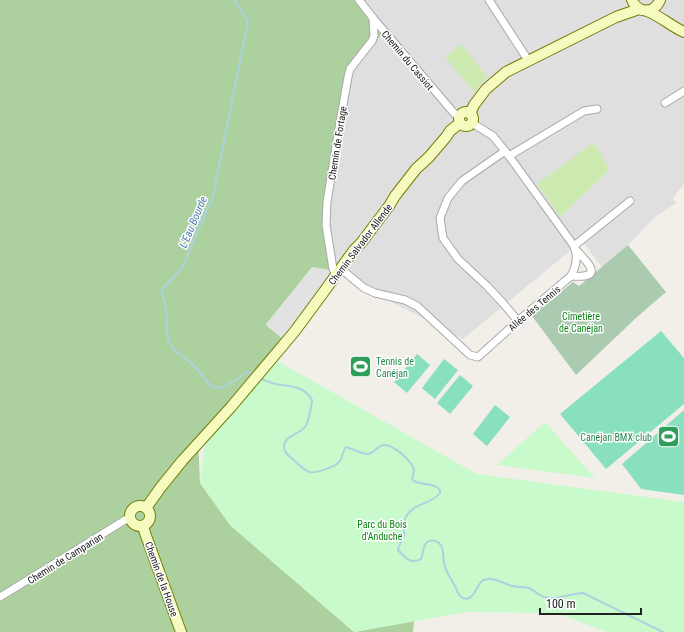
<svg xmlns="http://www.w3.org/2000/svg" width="684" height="632" font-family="'Roboto Condensed',sans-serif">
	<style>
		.residential { fill: #e0dfdf }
		.grass { fill: #cdebb0 }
		.forest { fill: #add19e }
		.cemetery { fill: #aacbaf }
		.park { fill: #c8facc }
		.pitch { fill: #88e0be }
		.parking { fill: #e2e2e2 }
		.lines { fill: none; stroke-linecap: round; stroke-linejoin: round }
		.stream { stroke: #aad3df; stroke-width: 2 }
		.street-casing { stroke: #a9a9a9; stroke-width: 9 }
		.secondary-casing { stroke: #707d05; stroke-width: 12 }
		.street { stroke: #fff; stroke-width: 7 }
		.secondary { stroke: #f7fabf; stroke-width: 10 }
		.labels { text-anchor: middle; stroke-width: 3; stroke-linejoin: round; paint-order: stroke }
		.street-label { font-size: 10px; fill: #222; stroke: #fff }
		.park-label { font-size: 10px; fill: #0c8416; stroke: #fff }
		.leisure-label { font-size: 10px; fill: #27864d; stroke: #fff; text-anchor: start }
		.water-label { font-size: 11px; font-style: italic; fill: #4a7aab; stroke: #fff }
	</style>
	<rect width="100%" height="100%" fill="#f2efe9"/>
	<!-- residential -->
	<path class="residential" d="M354,0H684V184L673,198L676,203L655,217L628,245L602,267L582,241L463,339L340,275L333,269L326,225L350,69L381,35Z"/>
	<!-- grass -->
	<g class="grass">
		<path d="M461,44L487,77L474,92L445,57Z"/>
		<path d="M593,143L600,152L609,170L560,217L537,184Z"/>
	</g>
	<!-- forest -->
	<path class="forest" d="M0,0H354L381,35L350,69L327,202L331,270L266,325L283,339L198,437L200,483L230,525L354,632L414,621L413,632H0Z"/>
	<!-- cemetery -->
	<path class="cemetery" d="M628,245L666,292L637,317L576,375L532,316L573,282L579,286Z"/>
	<!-- park -->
	<g class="park">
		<path d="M277,361L477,474L684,502V632H607L556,613L467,612L354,632L230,525L200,483L205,444Z"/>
		<path d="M545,422L595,478L497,465Z"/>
	</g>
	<!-- pitch -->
	<g class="pitch">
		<path d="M661,331L684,358V404L606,469L560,414Z"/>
		<path d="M417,354L430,365L407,393L394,382Z"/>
		<path d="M444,359L458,370L435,399L422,388Z"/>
		<path d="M460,375L473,386L450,414L437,403Z"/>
		<path d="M495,405L510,417L487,446L473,434Z"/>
		<path d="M684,410V495L641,489L622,464Z"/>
	</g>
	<!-- parking -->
	<path class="parking" d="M312,267L331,270L332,274L283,339L266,324Z"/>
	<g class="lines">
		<!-- stream -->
		<g class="stream">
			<path d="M234,0L248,21L213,196L182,268L161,290C163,296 165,302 166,308C167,318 166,329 168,339C171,352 190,359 198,370C202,375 206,382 212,386C213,387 216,388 218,388C227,388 239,377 248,372L252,373"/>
			<path d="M261,379C266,381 271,383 276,384C292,387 303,385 312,400C311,409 310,419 305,427C300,434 283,436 284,447C284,453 290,457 295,461C299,465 304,470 309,472C315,474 337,466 340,461C343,457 342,452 346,447C353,449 360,453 367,454C374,454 377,446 383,445C393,444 409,459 413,467C415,471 413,475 412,479C419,487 432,481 440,490V493C431,505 411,503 405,519C403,524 405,530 404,535C403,540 399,544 398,550C404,557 411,565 421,559C423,555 423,548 425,545C430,537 440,541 442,548C444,553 443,559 444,563C446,573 452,580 456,588C457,591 458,594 460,596C472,606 476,586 482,581C484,579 487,579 490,579C498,579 506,585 513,586C518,588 524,586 529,588C534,590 538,595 544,597C557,601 570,593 583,593L663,632"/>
		</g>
		<defs>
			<g id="street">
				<path d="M359,0L373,18L453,112L459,117"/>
				<path d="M489,0L528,60"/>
				<path d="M665,103L684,91"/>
				<path d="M505,151L462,181L448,198L440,218L443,238L458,259L487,286L502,302L518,321"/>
				<path d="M509,156L584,111L597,109"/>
				<path d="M574,246L630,201"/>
				<path d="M340,268L364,288L375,293L405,300L417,306L470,355L478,357L518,321L571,276C576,267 578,256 574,246L509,156L493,136L472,123"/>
				<path d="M336,274L333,269L326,225L327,202L340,122L348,77L350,69L372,41L374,36L373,18"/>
				<path d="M571,276C605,279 589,263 575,249"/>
				<path d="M0,597L125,520L130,519"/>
			</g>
			<g id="secondary">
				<path d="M632,0C638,14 654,14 660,0"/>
				<path d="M647,11C660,16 671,26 684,32"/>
				<circle cx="466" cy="119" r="7"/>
				<path d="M470,114L474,105L486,89L506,72L616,17L639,9"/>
				<circle cx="140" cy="516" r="10"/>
				<path d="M146,508L161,487L182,461L231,407L295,331L323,293L354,250L361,243L389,206L395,196L416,169L429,157L446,137L450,131L460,123"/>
				<path d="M143,526L145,533L181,632"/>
			</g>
		</defs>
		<!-- street casing -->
		<use href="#street" class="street-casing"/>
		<!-- secondary casing -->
		<use href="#secondary" class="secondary-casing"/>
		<!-- street -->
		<use href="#street" class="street"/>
		<!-- secondary -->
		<use href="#secondary" class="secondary"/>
	</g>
	<!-- icons -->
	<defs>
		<symbol id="stadium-square" viewBox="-11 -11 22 22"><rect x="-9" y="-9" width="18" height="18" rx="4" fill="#2e9e5b" stroke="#fff"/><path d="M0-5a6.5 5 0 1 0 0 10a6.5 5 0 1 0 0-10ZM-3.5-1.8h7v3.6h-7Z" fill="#fff"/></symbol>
	</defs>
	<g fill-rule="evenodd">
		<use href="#stadium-square" x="348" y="354" width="25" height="25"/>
		<use href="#stadium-square" x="656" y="424" width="25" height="25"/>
	</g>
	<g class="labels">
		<!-- street labels -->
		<g class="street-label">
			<text transform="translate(408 60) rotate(50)" y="4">Chemin du Cassiot</text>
			<text transform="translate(337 143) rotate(-81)" y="4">Chemin de Fortage</text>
			<text transform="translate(360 244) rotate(-53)" y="4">Chemin Salvador Allende</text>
			<text transform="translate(534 308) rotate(-40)" y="4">Allée des Tennis</text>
			<text transform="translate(65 558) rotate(-32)" y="4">Chemin de Camparian</text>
			<text transform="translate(162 579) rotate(70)" y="4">Chemin de la House</text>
		</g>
		<!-- park labels -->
		<g class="park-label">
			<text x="581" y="320">Cimetière<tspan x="581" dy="12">de Canéjan</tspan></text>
			<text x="382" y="528">Parc du Bois<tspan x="382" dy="12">d'Anduche</tspan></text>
		</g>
		<!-- leisure labels -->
		<g class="leisure-label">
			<text x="376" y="365">Tennis de<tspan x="376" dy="12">Canéjan</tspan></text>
			<text x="652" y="441" text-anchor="end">Canéjan BMX club</text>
		</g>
		<!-- water labels -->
		<g class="water-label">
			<text transform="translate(193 222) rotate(-67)" y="4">L'Eau Bourde</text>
		</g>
	</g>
	<!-- scale -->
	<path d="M540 608v6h101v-6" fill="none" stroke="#222222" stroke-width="2"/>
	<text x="546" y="608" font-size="12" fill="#222222" stroke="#ffffff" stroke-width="3" paint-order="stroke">100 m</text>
</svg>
